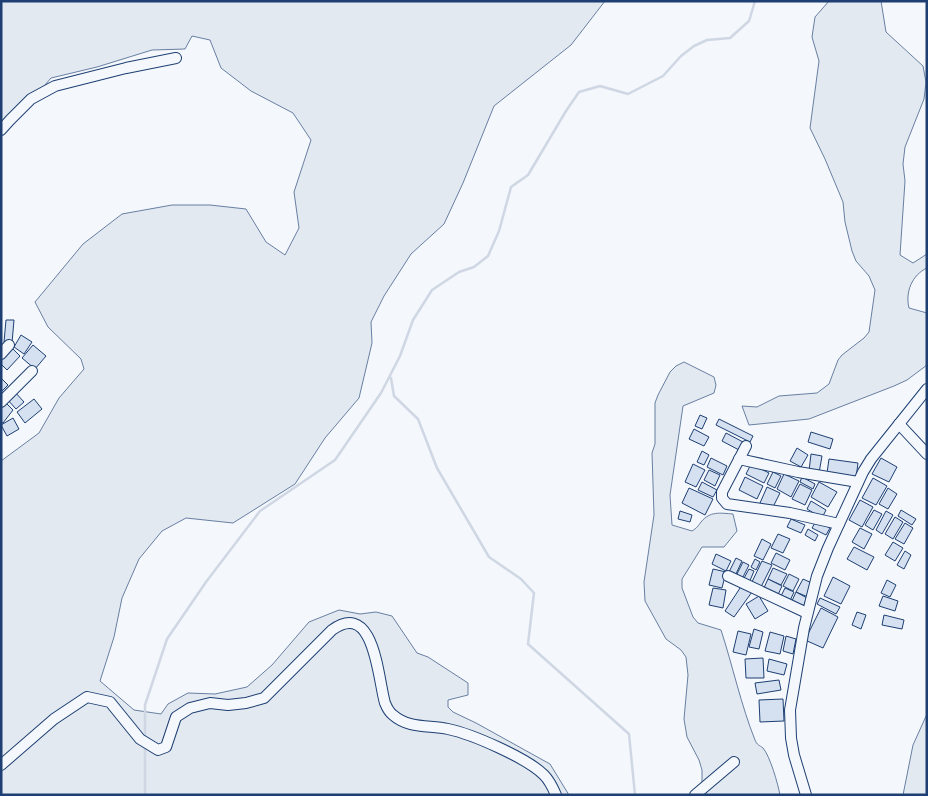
<svg xmlns="http://www.w3.org/2000/svg" width="928" height="796" font-family="'Public Sans',sans-serif">
	<style>
		.green { fill: #e3e9f0; stroke: #687fa3 }
		.lines { fill: none; stroke-linecap: round; stroke-linejoin: round }
		.stream { stroke: #cfd7e4; stroke-width: 2.5 }
		.building { fill: #d5e0f0; stroke: #1d3f73 }
		.minor-casing { stroke: #1d3f73; stroke-width: 12 }
		.minor { stroke: #f4f7fb; stroke-width: 10 }
	</style>
	<rect width="100%" height="100%" fill="#f4f7fb"/>
	<!-- green -->
	<g class="green">
		<path d="M1,1H605L571,45L494,106L463,183L444,224L411,254L384,296L371,322L372,343L359,398L325,438L295,484L233,523L186,518L162,531L139,559L122,598L114,637L100,681L134,710L161,714L168,704L188,693L215,694L247,687L272,665L309,622L339,610L360,614L376,612L392,616L417,653L428,657L468,683V695L448,700V707L453,712L476,723L550,764L569,795H1V461L39,433L59,398L84,369L81,359L48,327L35,302L83,244L122,214L172,205H210L246,209L266,242L285,255L299,228L294,192L311,140L293,113L251,91L221,68L210,40L192,36L185,49L152,50L97,67L51,78L1,136Z"/>
		<path d="M829,1H881L886,32L923,66L926,82L924,99L905,147L903,164L905,181L900,255L913,263L927,254V268C912,275 905,292 909,308L927,313V365L907,380L894,386L809,419L749,425L742,406L757,407L779,396L817,393L829,384L838,360L842,355L864,338L869,332L875,290L869,276L856,261L852,251L845,222L843,202L825,159L810,128L819,61L812,37L815,17Z"/>
		<path d="M684,362L714,377L716,385L714,393L683,406L670,495L672,525L692,531C697,528 698,526 701,522C710,511 720,513 733,514L737,531L724,547H702L682,579V588L693,617L698,623L721,630C733,667 741,705 755,740C757,745 759,745 763,748C770,756 778,784 780,795H702V770L699,760L687,737L684,719L688,675L686,657L681,650L666,639L645,601L644,582L654,515L652,453L655,444V403L658,395L670,372L676,366Z"/>
		<path d="M927,714V795H903L913,745Z"/>
	</g>
	<g class="lines">
		<!-- stream -->
		<g class="stream">
			<path d="M391,378L394,396L418,419L437,468L489,557L521,579L534,593L528,644L629,734L635,795"/>
			<path d="M145,739V705L167,639L206,582L260,511L335,460L381,393L400,356L413,320L432,290L459,272L474,267L488,256L499,231L511,187L528,175L566,111L579,92L600,86L628,94L663,76L681,56L694,46L707,40L730,38L749,21L755,1"/>
			<path d="M145,745V795"/>
		</g>
	</g>
	<!-- building -->
	<g class="building">
		<path d="M6,320H14L12,343L4,342Z"/>
		<path d="M21,335L32,342L24,354L14,347Z"/>
		<path d="M33,345L46,356L35,369L22,358Z"/>
		<path d="M12,348L20,356L7,370L1,364V359Z"/>
		<path d="M1,378L8,385L1,392Z"/>
		<path d="M14,391L24,402L16,409L6,398Z"/>
		<path d="M34,399L42,409L25,423L17,412Z"/>
		<path d="M6,403L13,410L3,423L1,422V407Z"/>
		<path d="M700,415L707,418L702,429L695,426Z"/>
		<path d="M13,418L19,429L7,436L1,425Z"/>
		<path d="M719,419L753,436L750,442L716,425Z"/>
		<path d="M694,429L709,437L704,446L689,439Z"/>
		<path d="M811,432L833,439L830,449L808,442Z"/>
		<path d="M726,433L743,442L739,450L722,441Z"/>
		<path d="M797,448L808,455L801,467L790,461Z"/>
		<path d="M702,451L709,455L704,465L697,462Z"/>
		<path d="M811,454L822,456L819,473L809,471Z"/>
		<path d="M711,458L727,466L723,475L707,467Z"/>
		<path d="M881,458L897,467L889,482L872,474Z"/>
		<path d="M829,459L858,463L856,478L827,473Z"/>
		<path d="M693,464L705,470L696,487L685,482Z"/>
		<path d="M751,464L769,473L764,483L746,474Z"/>
		<path d="M709,470L720,475L715,486L704,480Z"/>
		<path d="M773,472L781,476L775,488L767,484Z"/>
		<path d="M784,474L799,481L791,497L777,489Z"/>
		<path d="M745,477L763,486L757,499L739,490Z"/>
		<path d="M802,477L815,484L813,489L800,482Z"/>
		<path d="M873,478L887,486L876,505L862,498Z"/>
		<path d="M702,482L717,490L713,497L698,490Z"/>
		<path d="M819,482L837,492L828,507L811,497Z"/>
		<path d="M800,484L812,490L805,505L792,499Z"/>
		<path d="M767,487L780,493L772,509L760,503Z"/>
		<path d="M689,488L713,499L705,515L682,503Z"/>
		<path d="M888,488L897,494L888,509L879,504Z"/>
		<path d="M860,500L873,507L862,527L849,520Z"/>
		<path d="M811,501L826,510L822,518L807,509Z"/>
		<path d="M874,510L882,514L873,530L865,525Z"/>
		<path d="M901,510L916,519L912,525L898,516Z"/>
		<path d="M680,511L692,515L690,522L678,519Z"/>
		<path d="M886,511L893,515L882,534L876,530Z"/>
		<path d="M895,517L903,522L893,539L885,534Z"/>
		<path d="M791,519L805,525L801,533L787,527Z"/>
		<path d="M816,521L830,528L826,535L812,528Z"/>
		<path d="M905,523L913,528L904,544L895,539Z"/>
		<path d="M860,528L872,534L864,549L852,542Z"/>
		<path d="M808,529L818,535L815,541L805,535Z"/>
		<path d="M778,534L790,539L783,553L771,548Z"/>
		<path d="M762,539L771,544L763,560L754,556Z"/>
		<path d="M893,542L903,548L895,561L885,555Z"/>
		<path d="M854,547L874,557L867,570L847,559Z"/>
		<path d="M905,551L911,555L904,569L897,565Z"/>
		<path d="M776,553L790,560L785,570L771,563Z"/>
		<path d="M716,554L731,561L726,571L712,564Z"/>
		<path d="M736,558L742,561L735,576L729,572Z"/>
		<path d="M755,559L760,562L756,570L751,567Z"/>
		<path d="M762,561L772,565L760,589L751,584Z"/>
		<path d="M743,562L749,565L742,579L736,576Z"/>
		<path d="M773,568L787,574L781,585L768,579Z"/>
		<path d="M713,569L726,572L722,588L709,585Z"/>
		<path d="M749,569L754,571L749,583L743,580Z"/>
		<path d="M789,574L799,579L793,591L783,586Z"/>
		<path d="M833,577L850,586L841,604L824,596Z"/>
		<path d="M768,579L782,586L777,597L763,590Z"/>
		<path d="M803,579L814,584L808,597L796,592Z"/>
		<path d="M887,580L896,585L890,597L881,593Z"/>
		<path d="M742,585L752,592L734,617L725,611Z"/>
		<path d="M713,588L726,590L723,608L709,605Z"/>
		<path d="M785,588L794,592L789,603L780,598Z"/>
		<path d="M796,592L807,598L802,609L791,603Z"/>
		<path d="M759,596L768,611L755,619L746,604Z"/>
		<path d="M883,596L898,601L895,611L879,606Z"/>
		<path d="M820,598L840,607L836,614L817,604Z"/>
		<path d="M821,608L838,617L823,648L805,640Z"/>
		<path d="M857,612L866,615L861,629L852,625Z"/>
		<path d="M884,615L904,620L902,629L882,625Z"/>
		<path d="M754,629L763,632L759,649L749,647Z"/>
		<path d="M738,631L751,634L746,655L733,652Z"/>
		<path d="M770,632L784,636L780,654L765,651Z"/>
		<path d="M786,636L796,639L793,654L783,651Z"/>
		<path d="M763,658L764,678H746L745,659Z"/>
		<path d="M769,659L787,664L784,675L767,671Z"/>
		<path d="M779,680L781,690L757,694L755,683Z"/>
		<path d="M783,699L784,721L760,722L759,700Z"/>
	</g>
	<g class="lines">
		<defs>
			<g id="minor">
				<path d="M1,130L10,120L31,99L55,86L126,68L176,58"/>
				<path d="M1,354L9,345"/>
				<path d="M1,402L32,371"/>
				<path d="M899,424L927,454"/>
				<path d="M746,446L722,492V498L727,504L790,513L839,524"/>
				<path d="M739,459L798,472L858,482"/>
				<path d="M728,576L807,613"/>
				<path d="M1,765L54,719L87,697L110,702L140,739L158,750L166,747L176,717L190,708L210,703L228,705L246,703L264,698L332,630C375,599 378,680 385,703C387,708 389,712 393,715C409,729 429,725 448,729C472,734 527,758 544,775C550,781 553,788 556,795"/>
				<path d="M695,795L734,762"/>
				<path d="M806,795L794,755L791,738L790,710L804,628L817,576L828,548L863,472L871,459L927,389"/>
			</g>
		</defs>
		<!-- minor casing -->
		<use href="#minor" class="minor-casing"/>
		<!-- minor -->
		<use href="#minor" class="minor"/>
	</g>
	<!-- border -->
	<rect width="928" height="796" fill="none" stroke="#1d3f73" stroke-width="5"/>
</svg>
